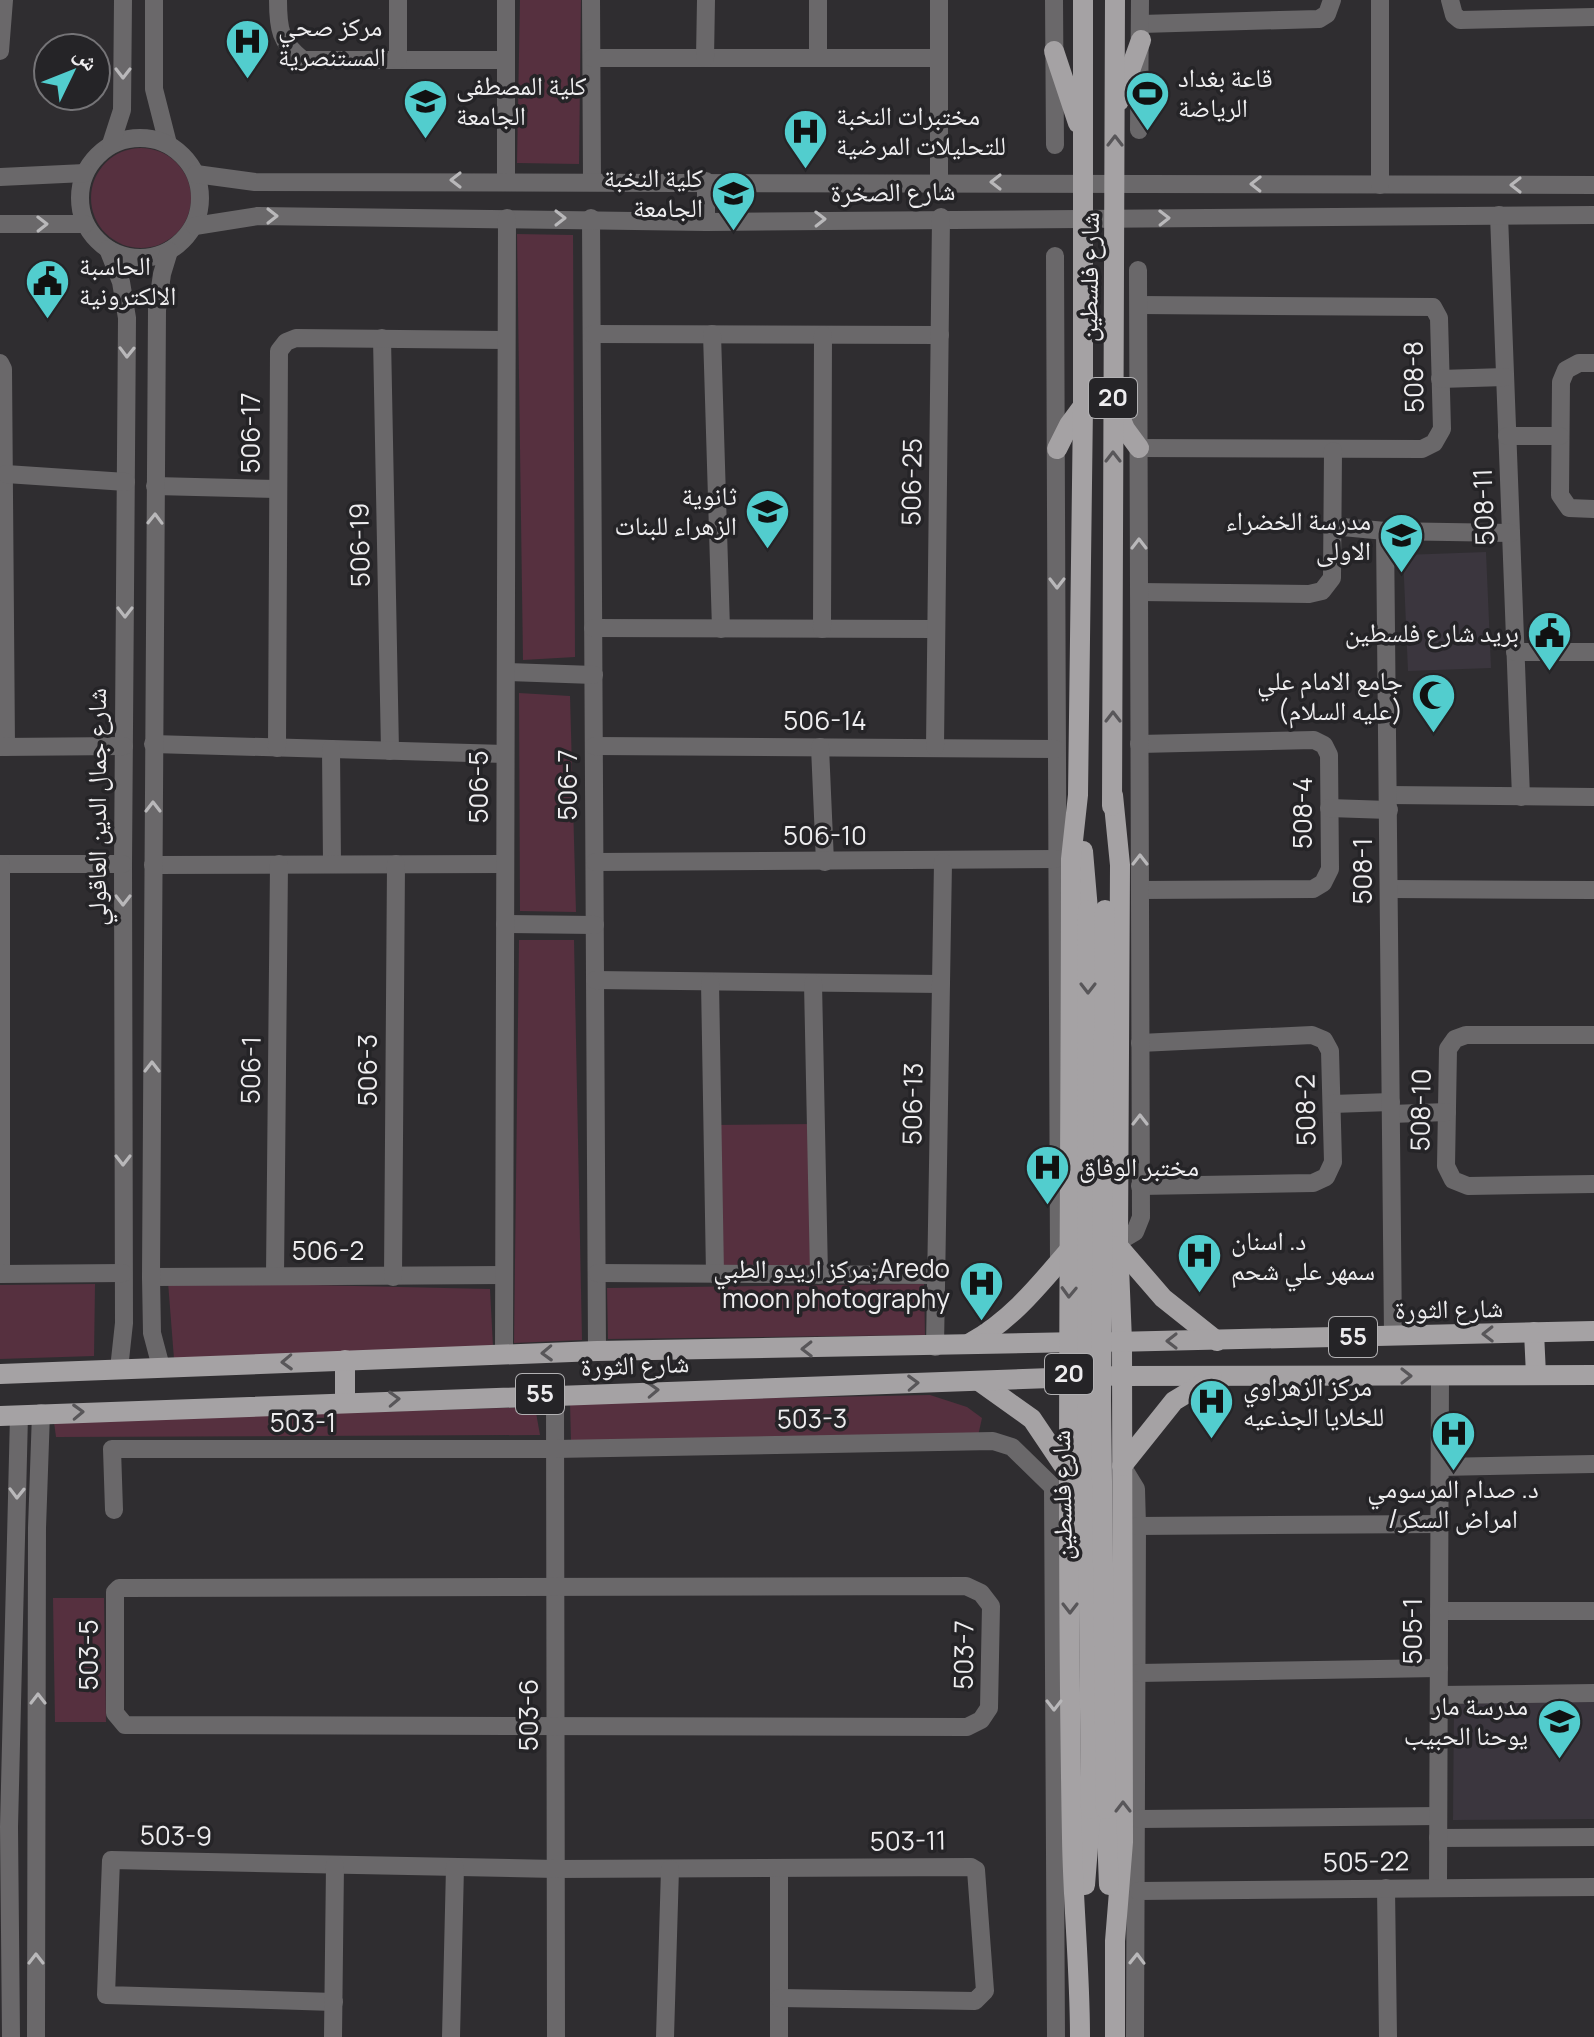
<svg xmlns="http://www.w3.org/2000/svg" width="1594" height="2037" font-family="Manrope,'Noto Naskh Arabic',sans-serif">
	<style>
		.built { fill: #3b363e }
		.green { fill: #56303f }
		.lines { fill: none; stroke-linecap: round; stroke-linejoin: round }
		.minor { stroke: #6a686a; stroke-width: 18 }
		.major { stroke: #a5a2a4; stroke-width: 20 }
		.major-bridge { stroke: #a5a2a4; stroke-width: 20 }
		.oneway { stroke: #b9b8ba }
		.oneway2 { stroke: #585659 }
		.labels { text-anchor: middle; stroke-width: 7; stroke-linejoin: round; paint-order: stroke }
		.shield { fill: #252427; stroke: #b2b1b3; stroke-width: 2 }
		.shield-label { font-size: 24px; font-weight: bold; fill: #eeedef }
		.poi-label { font-size: 26px; fill: #eeedef; stroke: #252427; text-anchor: start }
		.street-label { font-size: 26px; fill: #eeedef; stroke: #252427 }
	</style>
	<rect width="100%" height="100%" fill="#2f2d30"/>
	<!-- built -->
	<g class="built">
		<path d="M1486,552L1491,668L1408,671L1403,555Z"/>
		<path d="M1594,1700V1819L1453,1820L1454,1704Z"/>
	</g>
	<!-- green -->
	<g class="green">
		<path d="M520,0H581L579,164L517,163Z"/>
		<circle cx="141" cy="198" r="50"/>
		<path d="M517,234L573,235L575,657L523,660Z"/>
		<path d="M519,693L570,696L576,912L520,911Z"/>
		<path d="M519,940H574L582,1340L514,1343Z"/>
		<path d="M816,1124L819,1275L715,1274L712,1125Z"/>
		<path d="M168,1282L490,1289L493,1347L174,1359Z"/>
		<path d="M95,1284L94,1356L0,1359V1285Z"/>
		<path d="M924,1284L925,1335L608,1339L607,1288Z"/>
		<path d="M930,1395L967,1407L982,1418L978,1436L571,1441L570,1402Z"/>
		<path d="M535,1407L540,1435L56,1437L54,1422Z"/>
		<path d="M53,1598H104L106,1722H55Z"/>
	</g>
	<g class="lines">
		<!-- minor -->
		<g class="minor">
			<path d="M154,0V89L168,144"/>
			<path d="M278,0C278,29 280,42 303,60H506"/>
			<path d="M398,0V60"/>
			<path d="M506,0V180"/>
			<path d="M591,0L592,180"/>
			<path d="M818,0V58"/>
			<path d="M1054,0L1055,145"/>
			<path d="M1450,0L1454,15L1460,20L1594,17"/>
			<path d="M1141,24L1319,19L1327,14L1332,0"/>
			<path d="M0,51L4,0"/>
			<path d="M592,58H939"/>
			<path d="M705,58L706,0"/>
			<path d="M1139,130L1140,0"/>
			<circle cx="140" cy="198" r="60"/>
			<path d="M111,144L122,110L123,0"/>
			<path d="M196,174L255,182L1594,185"/>
			<path d="M0,177L85,173"/>
			<path d="M939,181V0"/>
			<path d="M1380,185V0"/>
			<path d="M1499,215L1521,797"/>
			<path d="M591,218L597,1351"/>
			<path d="M706,222V181"/>
			<path d="M0,224H85"/>
			<path d="M195,226L258,216L706,222L1594,215"/>
			<path d="M108,249L121,282L127,318L123,864L124,1323L119,1369"/>
			<path d="M1055,256L1059,1262"/>
			<path d="M1139,305L1433,307L1439,318L1442,429L1434,443L1422,449L1139,448"/>
			<path d="M592,334L940,335"/>
			<path d="M712,334L721,629"/>
			<path d="M382,338L390,751"/>
			<path d="M0,363L3,369L6,747"/>
			<path d="M1594,363H1579L1566,370L1561,382L1560,495L1569,508L1594,509"/>
			<path d="M1440,379L1505,377"/>
			<path d="M1507,436H1560"/>
			<path d="M6,474L126,482"/>
			<path d="M155,486L277,489"/>
			<path d="M1332,526L1385,531"/>
			<path d="M1139,592L1309,594L1322,591L1332,578L1333,451"/>
			<path d="M593,628L936,629"/>
			<path d="M822,629L823,335"/>
			<path d="M1515,652H1594"/>
			<path d="M506,672L594,675"/>
			<path d="M153,744L505,754"/>
			<path d="M1139,744L1314,740L1324,745L1329,755L1330,869L1323,883L1313,889L1140,890"/>
			<path d="M594,746L1056,749"/>
			<path d="M0,747L124,746"/>
			<path d="M820,747L825,862"/>
			<path d="M935,747L941,217"/>
			<path d="M277,748L279,351L286,342L296,338L506,340"/>
			<path d="M331,749L332,864"/>
			<path d="M1388,795L1594,797"/>
			<path d="M1329,808L1389,810"/>
			<path d="M595,862L1056,859"/>
			<path d="M0,864H123"/>
			<path d="M1,864V1274"/>
			<path d="M153,865L505,864"/>
			<path d="M1389,889L1594,890"/>
			<path d="M505,924L595,925"/>
			<path d="M595,980L941,984"/>
			<path d="M710,982L715,1274"/>
			<path d="M813,983L819,1275"/>
			<path d="M1594,1035H1466L1455,1039L1448,1049L1446,1166L1453,1180L1468,1186L1594,1184"/>
			<path d="M1140,1043L1312,1035L1324,1040L1330,1051L1333,1162L1326,1177L1313,1183L1140,1186"/>
			<path d="M1332,1104L1391,1102"/>
			<path d="M1391,1114L1447,1112"/>
			<path d="M1118,1242L1135,1232L1141,1217L1138,270"/>
			<path d="M597,1273L936,1275"/>
			<path d="M0,1274L123,1273"/>
			<path d="M275,1276L279,864"/>
			<path d="M151,1277L504,1275"/>
			<path d="M393,1277L396,864"/>
			<path d="M1393,1336L1385,531L1511,533"/>
			<path d="M935,1347L943,862"/>
			<path d="M504,1355L507,218"/>
			<path d="M161,1367L152,1333L151,1277L157,310L162,274L169,251"/>
			<path d="M555,1393L556,2037"/>
			<path d="M1122,1466L1136,1489L1137,1526L1135,2037"/>
			<path d="M1440,1467L1594,1464"/>
			<path d="M114,1510L112,1449H555L993,1441L1012,1447L1053,1487L1056,2037"/>
			<path d="M1137,1526L1439,1524"/>
			<path d="M966,1586L981,1593L991,1606L989,1708L981,1720L967,1727L125,1725L115,1713V1592L119,1588Z"/>
			<path d="M1439,1611H1594"/>
			<path d="M1138,1673L1439,1668"/>
			<path d="M1439,1695L1594,1693"/>
			<path d="M1139,1819L1438,1816"/>
			<path d="M1438,1838L1594,1837"/>
			<path d="M779,1868V2037"/>
			<path d="M1438,1886L1440,1376"/>
			<path d="M1386,1888L1388,2037"/>
			<path d="M1138,1891L1594,1887"/>
			<path d="M334,2002L106,1995L111,1860L556,1869L971,1867L976,1870L985,1991L975,2001L779,1998"/>
			<path d="M11,2037L9,1827L19,1415"/>
			<path d="M36,2037L37,1528L41,1413"/>
			<path d="M333,2037L335,1865"/>
			<path d="M451,2037L455,1867"/>
			<path d="M665,2037L670,1869"/>
		</g>
		<!-- major -->
		<g class="major">
			<path d="M1054,51L1078,123"/>
			<path d="M1119,101L1141,40"/>
			<path d="M1117,410L1125,429L1139,448"/>
			<path d="M1057,449L1069,425L1083,406"/>
			<path d="M1113,795L1120,865L1118,1242L1122,1341L1123,1842L1115,1941V2037"/>
			<path d="M1112,806L1115,0"/>
			<path d="M1083,851L1088,910"/>
			<path d="M1118,1246L1163,1298L1217,1341"/>
			<path d="M1534,1332L1536,1375"/>
			<path d="M1113,1342L1594,1331"/>
			<path d="M970,1343C1012,1320 1040,1284 1071,1248"/>
			<path d="M345,1360V1401"/>
			<path d="M0,1374L597,1351L1080,1342"/>
			<path d="M1113,1376L1594,1375"/>
			<path d="M979,1381L1032,1419L1067,1471"/>
			<path d="M0,1416L1079,1377"/>
			<path d="M1122,1466L1174,1401L1212,1378"/>
			<path d="M1106,1809L1109,1885"/>
			<path d="M1085,1885L1091,1809"/>
			<path d="M1080,2037C1080,1970 1073,1904 1072,1838C1066,1512 1071,1185 1071,859L1078,795L1083,406V0"/>
		</g>
		<!-- major-bridge -->
		<g class="major-bridge">
			<path d="M1088,910L1087,1401L1091,1809"/>
			<path d="M1105,910L1101,1399L1106,1809"/>
		</g>
	</g>
	<!-- one-way arrows -->
	<defs><path id="oneway-chevron" d="M-2-3.5L2.5 0L-2 3.5" fill="none" stroke-width="1.6" stroke-linecap="round" stroke-linejoin="round" transform="scale(2)"/></defs>
	<g class="oneway">
		<use href="#oneway-chevron" transform="translate(123 73) rotate(90)"/>
		<use href="#oneway-chevron" transform="translate(456 180) rotate(180)"/>
		<use href="#oneway-chevron" transform="translate(996 182) rotate(-180)"/>
		<use href="#oneway-chevron" transform="translate(1256 184) rotate(-179)"/>
		<use href="#oneway-chevron" transform="translate(1516 185) rotate(-180)"/>
		<use href="#oneway-chevron" transform="translate(272 216)"/>
		<use href="#oneway-chevron" transform="translate(560 218)"/>
		<use href="#oneway-chevron" transform="translate(1164 218) rotate(-1)"/>
		<use href="#oneway-chevron" transform="translate(820 219) rotate(-1)"/>
		<use href="#oneway-chevron" transform="translate(42 224) rotate(-1)"/>
		<use href="#oneway-chevron" transform="translate(127 352) rotate(91)"/>
		<use href="#oneway-chevron" transform="translate(155 519) rotate(-89)"/>
		<use href="#oneway-chevron" transform="translate(1139 544) rotate(-90)"/>
		<use href="#oneway-chevron" transform="translate(1057 583) rotate(90)"/>
		<use href="#oneway-chevron" transform="translate(125 612) rotate(90)"/>
		<use href="#oneway-chevron" transform="translate(153 807) rotate(-90)"/>
		<use href="#oneway-chevron" transform="translate(1140 860) rotate(-90)"/>
		<use href="#oneway-chevron" transform="translate(123 900) rotate(90)"/>
		<use href="#oneway-chevron" transform="translate(152 1067) rotate(-90)"/>
		<use href="#oneway-chevron" transform="translate(1140 1120) rotate(-90)"/>
		<use href="#oneway-chevron" transform="translate(123 1160) rotate(90)"/>
		<use href="#oneway-chevron" transform="translate(17 1493) rotate(91)"/>
		<use href="#oneway-chevron" transform="translate(38 1699) rotate(-90)"/>
		<use href="#oneway-chevron" transform="translate(1054 1705) rotate(90)"/>
		<use href="#oneway-chevron" transform="translate(36 1959) rotate(-90)"/>
		<use href="#oneway-chevron" transform="translate(1137 1959) rotate(-89)"/>
	</g>
	<g class="oneway2">
		<use href="#oneway-chevron" transform="translate(1115 141) rotate(-90)"/>
		<use href="#oneway-chevron" transform="translate(1113 457) rotate(-90)"/>
		<use href="#oneway-chevron" transform="translate(1113 717) rotate(-90)"/>
		<use href="#oneway-chevron" transform="translate(1088 988) rotate(90)"/>
		<use href="#oneway-chevron" transform="translate(1069 1292) rotate(92)"/>
		<use href="#oneway-chevron" transform="translate(1488 1334) rotate(179)"/>
		<use href="#oneway-chevron" transform="translate(1172 1341) rotate(180)"/>
		<use href="#oneway-chevron" transform="translate(807 1349) rotate(179)"/>
		<use href="#oneway-chevron" transform="translate(547 1353) rotate(178)"/>
		<use href="#oneway-chevron" transform="translate(287 1362) rotate(178)"/>
		<use href="#oneway-chevron" transform="translate(1406 1376)"/>
		<use href="#oneway-chevron" transform="translate(913 1383) rotate(-2)"/>
		<use href="#oneway-chevron" transform="translate(653 1390) rotate(-2)"/>
		<use href="#oneway-chevron" transform="translate(394 1399) rotate(-2)"/>
		<use href="#oneway-chevron" transform="translate(78 1412) rotate(-2)"/>
		<use href="#oneway-chevron" transform="translate(1070 1608) rotate(90)"/>
		<use href="#oneway-chevron" transform="translate(1123 1807) rotate(-90)"/>
	</g>
	<!-- icons -->
	<defs>
		<symbol id="hospital-pin" viewBox="-11 -11 22 30"><path d="M0 17L-7.5 6A9.5 9.5 0 1 1 7.5 6Z" fill="#52cdce" stroke="#252427"/><path d="M-5-5h3v3.5h4V-5h3V5h-3V1.5h-4V5h-3Z" fill="#111"/></symbol>
		<symbol id="stadium-pin" viewBox="-11 -11 22 30"><path d="M0 17L-7.5 6A9.5 9.5 0 1 1 7.5 6Z" fill="#52cdce" stroke="#252427"/><path d="M0-5a6.5 5 0 1 0 0 10a6.5 5 0 1 0 0-10ZM-3.5-1.8h7v3.6h-7Z" fill="#111"/></symbol>
		<symbol id="university-pin" viewBox="-11 -11 22 30"><path d="M0 17L-7.5 6A9.5 9.5 0 1 1 7.5 6Z" fill="#52cdce" stroke="#252427"/><path d="M0-5L7-2L0 1L-7-2ZM-4 1L0 2.5L4 1V4Q0 6-4 4Z" fill="#111"/></symbol>
		<symbol id="school-pin" viewBox="-11 -11 22 30"><path d="M0 17L-7.5 6A9.5 9.5 0 1 1 7.5 6Z" fill="#52cdce" stroke="#252427"/><path d="M0-5L7-2L0 1L-7-2ZM-4 1L0 2.5L4 1V4Q0 6-4 4Z" fill="#111"/></symbol>
		<symbol id="civic-pin" viewBox="-11 -11 22 30"><path d="M0 17L-7.5 6A9.5 9.5 0 1 1 7.5 6Z" fill="#52cdce" stroke="#252427"/><path d="M-.6-6.5H3V-4.5H.6V-3L4-1V1h2V6H-6V1h2V-1L-.6-3ZM-1.2 2.5V6h2.4V2.5Z" fill="#111"/></symbol>
		<symbol id="mosque-pin" viewBox="-11 -11 22 30"><path d="M0 17L-7.5 6A9.5 9.5 0 1 1 7.5 6Z" fill="#52cdce" stroke="#252427"/><path d="M3.5-4.9A6 6 0 1 0 3.5 4.9A5 5 0 1 1 3.5-4.9Z" fill="#111"/></symbol>
	</defs>
	<g fill-rule="evenodd">
		<use href="#hospital-pin" x="222" y="16" width="51" height="69"/>
		<use href="#stadium-pin" x="1122" y="68" width="51" height="69"/>
		<use href="#university-pin" x="400" y="76" width="51" height="69"/>
		<use href="#hospital-pin" x="780" y="106" width="51" height="69"/>
		<use href="#school-pin" x="708" y="168" width="51" height="69"/>
		<use href="#civic-pin" x="22" y="256" width="51" height="69"/>
		<use href="#school-pin" x="742" y="486" width="51" height="69"/>
		<use href="#school-pin" x="1376" y="510" width="51" height="69"/>
		<use href="#civic-pin" x="1524" y="608" width="51" height="69"/>
		<use href="#mosque-pin" x="1408" y="670" width="51" height="69"/>
		<use href="#hospital-pin" x="1022" y="1142" width="51" height="69"/>
		<use href="#hospital-pin" x="1174" y="1230" width="51" height="69"/>
		<use href="#hospital-pin" x="956" y="1258" width="51" height="69"/>
		<use href="#hospital-pin" x="1186" y="1376" width="51" height="69"/>
		<use href="#hospital-pin" x="1428" y="1408" width="51" height="69"/>
		<use href="#school-pin" x="1534" y="1696" width="51" height="69"/>
	</g>
	<g class="labels">
		<!-- shield labels -->
		<g class="shield">
			<rect x="1089" y="378" width="48" height="40" rx="6"/>
			<rect x="1329" y="1317" width="48" height="40" rx="6"/>
			<rect x="1045" y="1354" width="48" height="40" rx="6"/>
			<rect x="516" y="1374" width="48" height="40" rx="6"/>
		</g>
		<g class="shield-label">
			<text x="1113" y="406">20</text>
			<text x="1353" y="1345">55</text>
			<text x="1069" y="1382">20</text>
			<text x="540" y="1402">55</text>
		</g>
		<!-- poi labels -->
		<g class="poi-label">
			<text x="278" y="36">مركز صحي<tspan x="278" dy="30">المستنصرية</tspan></text>
			<text x="1178" y="87">قاعة بغداد<tspan x="1178" dy="30">الرياضة</tspan></text>
			<text x="456" y="95">كلية المصطفى<tspan x="456" dy="30">الجامعة</tspan></text>
			<text x="836" y="125">مختبرات النخبة<tspan x="836" dy="30">للتحليلات المرضية</tspan></text>
			<text x="703" y="187" text-anchor="end">كلية النخبة<tspan x="703" dy="30">الجامعة</tspan></text>
			<text x="79" y="275">الحاسبة<tspan x="79" dy="30">الالكترونية</tspan></text>
			<text x="737" y="505" text-anchor="end">ثانوية<tspan x="737" dy="30">الزهراء للبنات</tspan></text>
			<text x="1371" y="530" text-anchor="end">مدرسة الخضراء<tspan x="1371" dy="30">الاولى</tspan></text>
			<text x="1519" y="642" text-anchor="end">بريد شارع فلسطين</text>
			<text x="1403" y="690" text-anchor="end">جامع الامام علي<tspan x="1403" dy="30">(عليه السلام)</tspan></text>
			<text x="1079" y="1176">مختبر الوفاق</text>
			<text x="1231" y="1250">د. اسنان<tspan x="1231" dy="30">سمهر علي شحم</tspan></text>
			<text x="950" y="1278" text-anchor="end">مركز اريدو الطبي;Aredo<tspan x="950" dy="30">moon photography</tspan></text>
			<text x="1243" y="1396">مركز الزهراوي<tspan x="1243" dy="30">للخلايا الجذعيه</tspan></text>
			<text x="1453" y="1498" text-anchor="middle">د. صدام المرسومي<tspan x="1453" dy="30">/امراض السكر</tspan></text>
			<text x="1528" y="1715" text-anchor="end">مدرسة مار<tspan x="1528" dy="30">يوحنا الحبيب</tspan></text>
		</g>
		<!-- street labels -->
		<g class="street-label">
			<text transform="translate(893 192) rotate(-1)" y="9">شارع الصخرة</text>
			<text transform="translate(1089 277) rotate(-89)" y="9">شارع فلسطين</text>
			<text transform="translate(1414 377) rotate(-91)" y="9">508-8</text>
			<text transform="translate(251 433) rotate(-90)" y="9">506-17</text>
			<text transform="translate(912 482) rotate(-89)" y="9">506-25</text>
			<text transform="translate(1484 507) rotate(-92)" y="9">508-11</text>
			<text transform="translate(360 545) rotate(-91)" y="9">506-19</text>
			<text x="825" y="730">506-14</text>
			<text transform="translate(568 785) rotate(-90)" y="9">506-7</text>
			<text transform="translate(479 787) rotate(-90)" y="9">506-5</text>
			<text transform="translate(97 807) rotate(-90)" y="9">شارع جمال الدين العاقولي</text>
			<text transform="translate(1303 813) rotate(-90)" y="9">508-4</text>
			<text x="825" y="845">506-10</text>
			<text transform="translate(1363 871) rotate(-90)" y="9">508-1</text>
			<text transform="translate(251 1070) rotate(-89)" y="9">506-1</text>
			<text transform="translate(368 1070) rotate(-90)" y="9">506-3</text>
			<text transform="translate(913 1104) rotate(-89)" y="9">506-13</text>
			<text transform="translate(1306 1110) rotate(-91)" y="9">508-2</text>
			<text transform="translate(1421 1110) rotate(-89)" y="9">508-10</text>
			<text x="328" y="1260">506-2</text>
			<text transform="translate(1449 1309) rotate(-1)" y="9">شارع الثورة</text>
			<text transform="translate(635 1365) rotate(-2)" y="9">شارع الثورة</text>
			<text transform="translate(812 1419) rotate(-1)" y="9">503-3</text>
			<text x="303" y="1432">503-1</text>
			<text transform="translate(1062 1495) rotate(-91)" y="9">شارع فلسطين</text>
			<text transform="translate(1413 1631) rotate(-90)" y="9">505-1</text>
			<text transform="translate(89 1655) rotate(-90)" y="9">503-5</text>
			<text transform="translate(964 1655) rotate(-89)" y="9">503-7</text>
			<text transform="translate(529 1715) rotate(-90)" y="9">503-6</text>
			<text transform="translate(176 1836) rotate(1)" y="9">503-9</text>
			<text transform="translate(908 1841) rotate(-1)" y="9">503-11</text>
			<text transform="translate(1366 1862) rotate(-1)" y="9">505-22</text>
		</g>
	</g>
	<!-- north arrow -->
	<g transform="translate(72 72) rotate(47)"><circle r="38" fill="#252427" stroke="#757477" stroke-width="2"/>
	<path d="M0-6L14 30L0 20L-14 30Z" fill="#52cdce"/>
	<text y="-12" font-size="22" font-weight="bold" text-anchor="middle" fill="#eeedef">ش</text>
	</g>
</svg>
